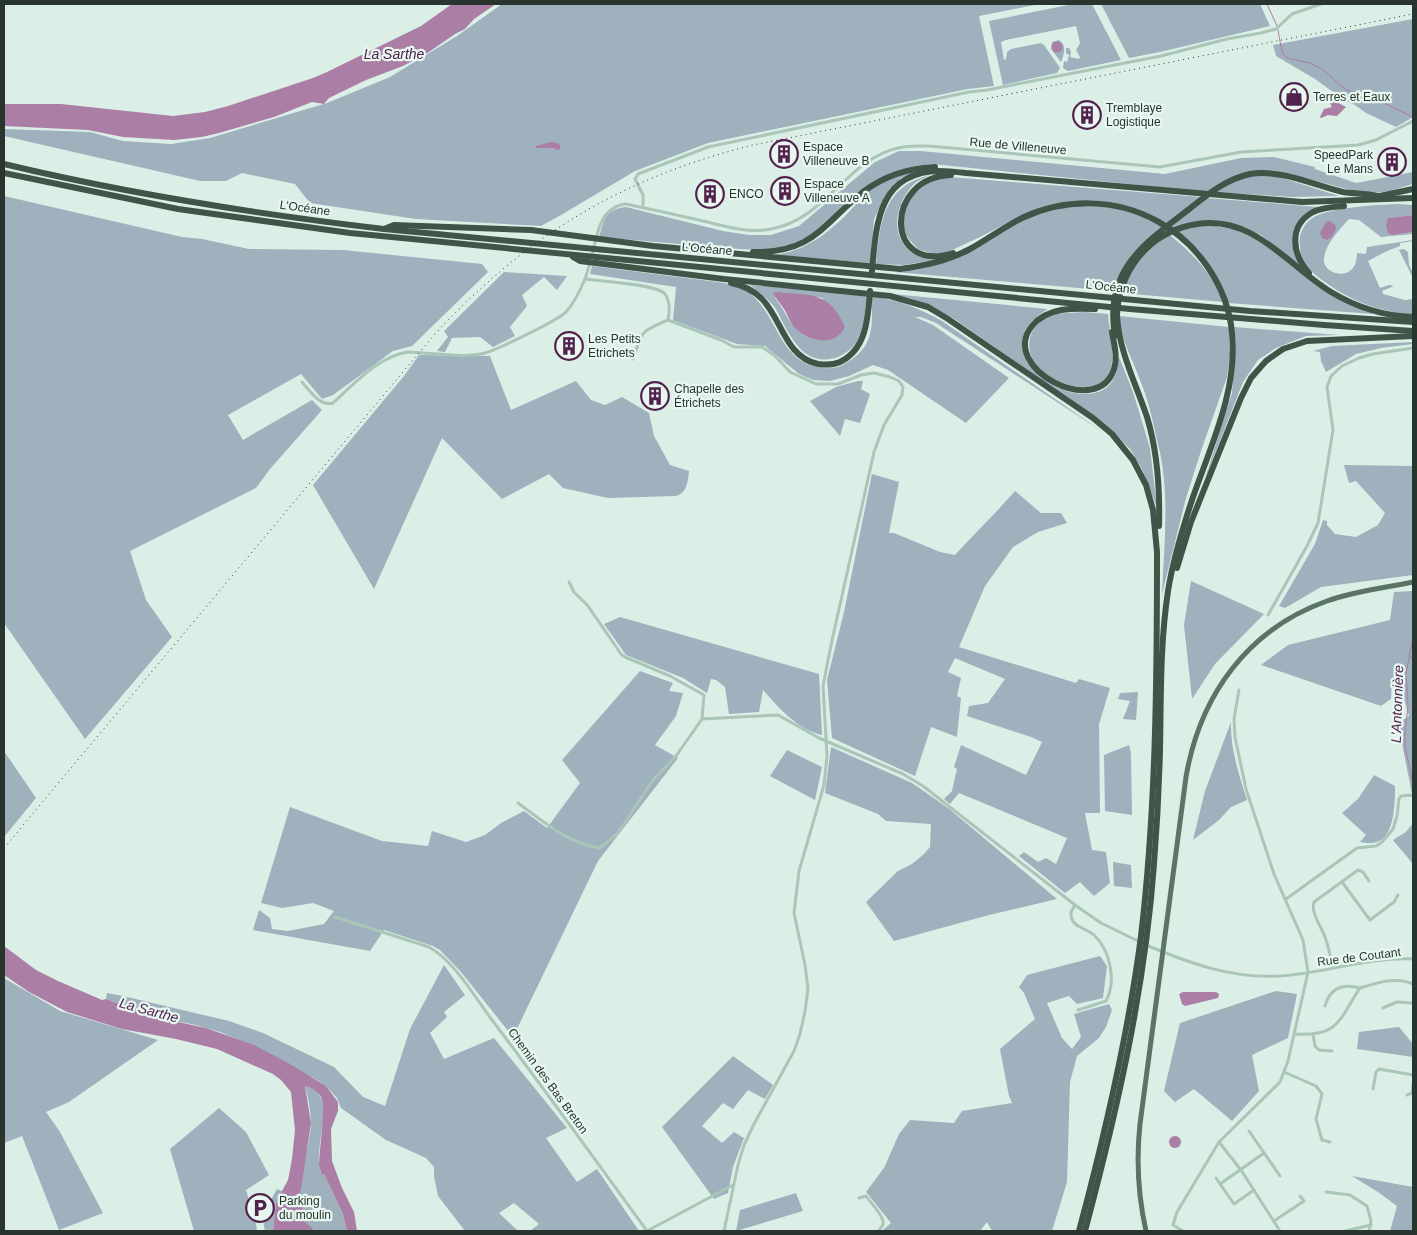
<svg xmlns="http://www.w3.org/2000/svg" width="1417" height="1235" font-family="Arial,sans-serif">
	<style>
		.green { fill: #9eb1bd; fill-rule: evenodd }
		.water { fill: #aa7ea5 }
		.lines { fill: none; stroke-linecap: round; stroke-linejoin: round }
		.stream { stroke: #aa7ea5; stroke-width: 1 }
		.minor { stroke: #a9c6b8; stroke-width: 3 }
		.primary { stroke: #5b7565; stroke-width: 5 }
		.motorway { stroke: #405448; stroke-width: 6 }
		.rail { stroke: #28342d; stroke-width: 1; stroke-dasharray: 1 4; stroke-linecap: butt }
		.labels { text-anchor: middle; stroke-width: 4.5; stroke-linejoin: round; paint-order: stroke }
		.poi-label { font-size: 12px; fill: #28342d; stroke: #e8f8f1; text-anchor: start }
		.street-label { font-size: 12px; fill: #28342d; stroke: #e8f8f1 }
		.water-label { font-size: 14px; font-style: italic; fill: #52224c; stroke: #e8f8f1 }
	</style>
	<rect width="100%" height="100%" fill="#dcefe7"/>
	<!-- green -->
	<g class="green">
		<path d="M502,4H1040L979,16L994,86L968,89L708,143L635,171L561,215L541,226L416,219L310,203L295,184L242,173L226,181H200L4,136V129L90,132L123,141L171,144L210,138L327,103L390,77L457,36Z"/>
		<path d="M1073,4H1092L1121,60L1068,71L1063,68L1064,61L1067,62L1069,55L1066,53V48H1069L1071,52L1070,57L1079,59L1080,57L1076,50L1080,43L1076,26L1006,40L1001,42L1004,60L1006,59L1007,52L1011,49L1041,43L1044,45L1060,68L1057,73L1003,85L989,21Z"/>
		<path d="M1101,4H1260L1270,26L1160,52L1129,58Z"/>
		<path d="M1413,19V117L1396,127L1366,113L1355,105L1343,99L1315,79L1276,56L1273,45Z"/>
		<path d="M1059,40C1067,45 1064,55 1061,62L1051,49L1052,42Z"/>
		<path d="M899,151H921L1165,174L1241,158L1274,157L1315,167V169L1356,183L1413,172V184L1390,191L1373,193L1358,192L1298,176L1264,171L1208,192L932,164C886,167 864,191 831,219C820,228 809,237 796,242C770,253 740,249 713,247C675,244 637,240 599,237C604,219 606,209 626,207L723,231L749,235H771L799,226L875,162Z"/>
		<path d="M915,172L901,178L890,188L874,219L870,263L773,255C803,252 826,235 847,214C855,206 862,196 872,189C884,180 900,175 915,172Z"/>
		<path d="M930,175C924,178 917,181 913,185C896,203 889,235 911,252C919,258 931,258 941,259L904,265L876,264C880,223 883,186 930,175Z"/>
		<path d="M1257,175L1276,176L1339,196L1291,197L1216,192L1238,179Z"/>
		<path d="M950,177L1201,197L1166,224L1158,218L1081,201L1011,221L980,237L948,252L933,254L918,249L908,238L903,229L905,208L914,194L932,180Z"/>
		<path d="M4,196L182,237L202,239L249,249L343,250L482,264L488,272L412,346L393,351L333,395L322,399L301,374L228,415L243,440L312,400L322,410L270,469L256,488L130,551L146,600L172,637L85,739L4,623Z"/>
		<path d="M1207,198L1318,207L1305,216L1294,235L1301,267L1261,235L1238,225L1173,228L1170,226Z"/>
		<path d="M1397,204L1413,205V215L1388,218L1393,235L1413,232V234L1381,237L1359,220L1349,219C1340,229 1326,243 1324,258C1322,273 1345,279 1353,268C1356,264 1357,258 1357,253L1366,254L1367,247L1413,240V241L1400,243V246L1387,251L1368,261L1380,288L1389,285L1394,286L1382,291L1383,294L1405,300L1413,299V315C1378,311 1350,301 1322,280C1314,274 1305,266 1302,257C1300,254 1300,249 1300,246C1298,236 1303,225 1311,219C1327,207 1377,205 1397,204Z"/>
		<path d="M1076,205L1118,208L1146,218L1161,227C1136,247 1123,261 1112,291L895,272C953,270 983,239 1031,216C1044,210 1062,208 1076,205Z"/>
		<path d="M1210,225L1244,231L1349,304L1373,314L1228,303L1225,294L1177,232L1187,228Z"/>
		<path d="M1170,235C1192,253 1214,275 1223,302L1122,293C1135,262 1142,253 1170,235Z"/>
		<path d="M1404,249L1408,252L1409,265L1413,273V278L1399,250Z"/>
		<path d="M592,266C623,270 655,274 687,278C705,281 726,281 743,289C777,307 776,359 817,367C827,369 838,369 846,363C875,346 872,326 872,297C898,299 920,309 942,321L1103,432L936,323L921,317H915L933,325L1009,378L966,423L888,370L873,365L849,376L830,381L813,380L799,374L765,346L737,344L673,320L676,287L590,274Z"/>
		<path d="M504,272L567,276L557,290L544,277L522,295L527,306L510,327L515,336L493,347L480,337L452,338L445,352L437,351L448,337L444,331Z"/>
		<path d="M750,285L867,295C865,308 865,325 859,337C850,357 824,367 805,353C797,347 789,334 784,325C781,320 779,313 775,308C769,299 758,292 750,285ZM781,292L823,298L822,340C816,339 811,338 806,336C791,329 785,310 775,298Z"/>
		<path d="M892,294L1048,309C974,352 1080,421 1111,383C1117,375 1118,366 1119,357L1133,392L1150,448L1157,508L1142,469L1130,449L1118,437L1091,414L953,318L913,299Z"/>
		<path d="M1084,312L1108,314C1109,331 1115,351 1111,368C1103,400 1057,386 1040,369C1020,349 1029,320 1057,314C1066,312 1075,313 1084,312Z"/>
		<path d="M1119,316L1229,327L1230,356L1227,377L1202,448L1186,498L1162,594C1164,545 1170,496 1159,448C1154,428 1150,405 1142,385C1134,363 1121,340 1119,316Z"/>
		<path d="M1234,327L1339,335L1306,336L1276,348L1258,360L1243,382L1205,479L1232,393L1236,342Z"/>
		<path d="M1413,342V344L1381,348L1356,354L1326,372L1321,361L1320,352L1313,351L1332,346Z"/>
		<path d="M419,355L490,356L511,410L576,381L591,400L605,405L622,397L649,413L654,436L670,465L689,471C688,481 687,493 676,496L608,498L563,488L549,474L502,499L442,438L374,589L313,485L404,376Z"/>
		<path d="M858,381H863L861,389L870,394L860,423L845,419L840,436L810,401L836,387Z"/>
		<path d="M1344,465L1413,466V575L1321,587L1285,608L1279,606L1315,544L1323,520L1327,521V525L1335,534L1356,537L1378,525L1385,513L1356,481L1349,483Z"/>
		<path d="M872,474L899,482L889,533H894L940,552L955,555C975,533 996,513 1015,491L1041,513H1061L1067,523L1038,532L1013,547L985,586L959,647L1076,683L1079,679L1110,688L1099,724L1100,813H1085L1092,850L1106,852L1110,883L1094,896L1080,882L1065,893L1019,856L1024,852L1038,862L1046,858L1056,864L1067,838L959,793L950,804L944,799L952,791L957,769L954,767L961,745L1026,775L1042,742L1031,737L967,716L969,706L988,703L1005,679L955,658L948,672L961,678L957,696L961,698L957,737L931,727L915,776L832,738L827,680L844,612Z"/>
		<path d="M1191,581L1264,614L1215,664L1192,699L1184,625Z"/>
		<path d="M1413,591V799L1398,723L1409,716L1401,689V675L1392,678L1391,699L1381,706L1261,665L1288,645L1390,620L1394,592Z"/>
		<path d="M620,617L819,674L822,735C797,729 780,709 763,690L759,712L729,714L725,687L716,680L711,679L707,693L683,678L626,655L604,624Z"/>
		<path d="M640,671L673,683L669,691L683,693L676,716L655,745L678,758L598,861L513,1037L461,972L440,950L433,946L384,930L370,951L253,930L259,910L270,918L272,929L288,931L324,924L334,911L313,903L282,908L261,903L290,807L382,841L428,846L432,831L466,842L485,835L501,823L524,811L547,828L580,783L562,760Z"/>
		<path d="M1138,692L1136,720L1123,719L1130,701L1118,699L1120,693Z"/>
		<path d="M1231,722C1230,748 1239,775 1247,800L1231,807L1219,820L1193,840L1205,791Z"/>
		<path d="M1129,745L1131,754L1132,815L1105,811L1104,755Z"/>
		<path d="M831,747L912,783L948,808L1057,899L989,915L894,941L866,902L898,871L912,864L924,854L930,847L931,824L886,821L878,814L825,793Z"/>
		<path d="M787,750L822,767L815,800L770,776Z"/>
		<path d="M4,751L36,798L4,837Z"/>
		<path d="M1374,775L1395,786C1395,801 1395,834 1379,841C1374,844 1366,843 1360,842L1366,835L1342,813L1358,799Z"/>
		<path d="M1413,823V864L1393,840L1406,832Z"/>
		<path d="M1113,862L1131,865L1132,888L1114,886Z"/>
		<path d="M1100,956L1107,966L1103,998L1077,1004L1069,996L1047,1003L1062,1038L1072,1049L1081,1037L1074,1014L1109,1004L1112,1010L1106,1027L1099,1038L1077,1056L1070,1082L1067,1182L1052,1231H992L987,1222L980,1231H882L891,1223L866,1192L884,1168L899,1134L910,1120L954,1123L962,1111L1012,1103L1009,1096L1000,1049L1035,1019L1024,993L1019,987L1027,975Z"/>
		<path d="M444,965L465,995L444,1012L447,1017L430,1033L444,1059L494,1038L567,1128L546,1138L577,1182L597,1169L639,1231H530L539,1224L514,1203L499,1213L518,1231H465L438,1196L434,1176V1167L426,1158L386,1140L341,1108L337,1098L326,1086L317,1080L254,1046L220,1032L196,1025L155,1017L106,999L107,993L123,996L229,1021L263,1033L334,1067L363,1097L385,1106L410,1029Z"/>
		<path d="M4,978L60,1011L158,1040L69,1102L46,1112L60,1132L103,1213L59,1230L22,1136L4,1143Z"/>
		<path d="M1276,991L1297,994L1288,1038L1252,1055L1259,1091L1232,1121L1194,1089L1175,1102L1164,1091L1180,1023Z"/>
		<path d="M1399,1027L1413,1044V1057L1357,1049L1359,1032Z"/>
		<path d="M733,1056L773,1085L765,1099L748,1090L733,1109L723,1103L702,1126L722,1143L734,1132L744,1138L733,1167L728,1193L714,1199L662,1127Z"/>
		<path d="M305,1085C341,1092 310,1152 322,1174H324L343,1214L347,1231C334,1231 316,1235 307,1225C290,1208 310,1147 311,1124C311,1111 308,1098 305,1085Z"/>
		<path d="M219,1108L246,1132L269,1175L246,1190L256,1224L257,1231H194L170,1149Z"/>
		<path d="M1352,1176L1413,1187V1231H1390L1397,1206L1378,1192Z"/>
		<path d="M277,1189L282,1191L280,1202L276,1203L273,1231H265L262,1216Z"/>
		<path d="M796,1193L803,1211L736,1231L740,1210Z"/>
	</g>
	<!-- water -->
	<g class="water">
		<path d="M452,4H496L474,19L465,29L455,34L426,54L403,66L366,80L329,98L324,104L312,102L274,117L219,133L202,137L174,140L123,137L88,130L4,126V104H61L173,116L205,112L228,106L313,78L327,72L421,26Z"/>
		<circle cx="1057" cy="47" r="5.5"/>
		<path d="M1329,98L1346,107L1337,116L1328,115L1321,118L1320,117L1324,109L1332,107L1329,101Z"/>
		<path d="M551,142L557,143L560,145V149L557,150L554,148H536V146Z"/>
		<path d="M1413,215V232L1393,235L1388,233L1386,225L1388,218Z"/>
		<path d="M1330,221L1336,226C1335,233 1333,237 1327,240L1322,238L1320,233L1326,222Z"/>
		<path d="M780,292C814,296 829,292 845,327C835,347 810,342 796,329C790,323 788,315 784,309C780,303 776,299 773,293Z"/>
		<path d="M4,946L36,970L58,981L102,1000L106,999L155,1017L206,1028L254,1045L290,1064L326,1086L338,1102V1111L331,1129L332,1161L342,1188L354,1212L357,1231H347L343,1214L324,1174L322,1175L319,1166C319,1152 326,1107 321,1097C318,1091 311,1087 305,1086L311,1123L300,1196L305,1222L315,1231H273L276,1203L279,1201L282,1191L288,1180L292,1159L295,1130L291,1092L281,1080L273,1074L217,1049L176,1039L122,1029L67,1012L29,992L4,975Z"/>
		<path d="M1183,992H1216L1219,994L1218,998L1185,1006L1182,1004L1179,994Z"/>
		<circle cx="1175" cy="1142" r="6"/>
	</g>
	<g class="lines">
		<!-- stream -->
		<g class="stream">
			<path d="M1267,4L1277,26"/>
			<path d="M1278,30L1282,52L1287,58L1310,63L1322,69L1346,90L1360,93L1375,101L1386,104L1413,117"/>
			<path d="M1413,637L1406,674L1408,706L1405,732V747L1413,783"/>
			<path d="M1409,655L1413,660"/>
		</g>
		<!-- minor -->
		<g class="minor">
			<path d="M643,207V195L635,179L638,174L708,147L969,92L987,90L1161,56L1227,39L1261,33L1276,29L1292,14L1321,4"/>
			<path d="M592,256C597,235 599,208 625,204C651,209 677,215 703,221C726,226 748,234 771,229C826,219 846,160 898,148C908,145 919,146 929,146L1160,167L1241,152L1358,145L1376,140L1413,121"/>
			<path d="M590,263L585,279C600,281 657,284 665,294C670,301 670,312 668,320"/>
			<path d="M633,359C643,331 639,332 668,320L721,340L734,347H762L775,356L790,372L816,384H838L861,375L874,373L890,377L899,381L903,387L902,395L884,425L874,452L831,645L823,686L827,756L824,785L799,871L794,913L805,965L808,989L805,1011L800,1034L794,1051L754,1124L744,1145L738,1165L724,1231"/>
			<path d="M302,382C310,391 320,407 333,403C354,384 379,356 408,352C413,352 419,353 424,353C443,354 466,358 485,353C496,350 559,320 566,312C575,302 580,291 585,279"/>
			<path d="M569,582L574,592L588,606L621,654L625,657L670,676L704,695L702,719"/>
			<path d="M1268,615L1307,546L1318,523L1333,430L1327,387L1331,376L1342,366L1359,358L1373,354L1413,348"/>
			<path d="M518,803C544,822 567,843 600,848L618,833L653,780L676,756L702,719L778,715L819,738L903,774L923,786L1075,905L1101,923L1140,942"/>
			<path d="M1342,882L1370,920L1394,902L1398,895"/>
			<path d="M1286,899L1357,848L1376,846L1382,842L1393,829L1397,816L1399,799L1401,796L1413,795"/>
			<path d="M1075,905L1071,912C1070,927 1084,927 1094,935C1110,950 1117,981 1106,1001L1078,1010"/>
			<path d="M335,917L429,947C454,961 475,997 492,1020C545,1090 596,1161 647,1231L733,1185"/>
			<path d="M1146,945C1189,963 1232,979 1280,976C1325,973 1368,957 1413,959"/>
			<path d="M1333,968C1331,959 1329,949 1326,940C1323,929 1310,913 1314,902L1358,870L1363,872L1369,881"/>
			<path d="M1325,1006C1330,988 1342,983 1360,988"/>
			<path d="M1383,1008L1397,1002L1413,1003"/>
			<path d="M1294,1034C1339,1037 1338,1021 1360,988C1376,983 1397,976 1413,984"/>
			<path d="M1313,1035L1315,1046L1319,1050L1332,1051"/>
			<path d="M1284,1072L1316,1086L1322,1094L1316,1119L1322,1140L1330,1142"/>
			<path d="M1373,1089L1376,1072L1379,1069L1413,1075"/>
			<path d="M1407,1095L1412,1093L1413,1084"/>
			<path d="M1249,1131L1280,1176"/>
			<path d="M1219,1142L1241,1170L1280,1231"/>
			<path d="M1216,1178L1234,1204L1254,1190"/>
			<path d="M1220,1184L1264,1153"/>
			<path d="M1326,1192L1350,1195L1367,1206L1371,1221L1369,1231"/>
			<path d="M859,1198L866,1196C870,1202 885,1217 883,1224C883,1226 879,1230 878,1231"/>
			<path d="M1274,1221L1304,1201L1300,1196"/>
			<path d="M1183,1231L1173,1225L1177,1212L1219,1142L1280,1082L1288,1061L1308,972L1303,940L1274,874L1246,789L1235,737L1234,719L1239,690"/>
			<path d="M1345,1231L1371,1225"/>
		</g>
		<!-- primary -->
		<path class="primary" d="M1146,1231C1138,1195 1136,1161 1140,1124L1186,777C1200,695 1248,629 1327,601C1355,591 1385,588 1413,582"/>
		<!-- motorway -->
		<g class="motorway">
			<path d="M4,164C129,194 256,214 384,229L1250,311L1413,322"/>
			<path d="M4,173L178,209L350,233L1130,309L1324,325L1413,331"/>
			<path d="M951,175C884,177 884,275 953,253"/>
			<path d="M1375,197L1413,189"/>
			<path d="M384,229L394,225L531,230L653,246L900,269C925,266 948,261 970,249C988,239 1004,227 1022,218C1065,198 1115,198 1157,221C1198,243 1228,287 1232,333C1238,391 1210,447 1192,500C1182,530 1173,560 1168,591C1160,644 1161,697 1160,751C1159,788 1157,826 1154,864C1145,989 1117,1111 1085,1231"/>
			<path d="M753,252C813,253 822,225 863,192C884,176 909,168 935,167"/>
			<path d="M573,257L580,261L724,279L890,296L928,307L948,319L1093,418L1112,434L1133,460L1146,485L1153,510L1157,552C1157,680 1156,809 1141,936C1128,1036 1105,1134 1079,1231"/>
			<path d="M872,271C876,225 878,172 939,171C948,171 957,172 966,173L1302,202L1413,198"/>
			<path d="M1309,273C1292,254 1288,226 1313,212C1323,207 1334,207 1344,206"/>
			<path d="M731,283C742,285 754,291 762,299C782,319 785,357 818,364C825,365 833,365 840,362C867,349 868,317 870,291"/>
			<path d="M1095,309C1074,308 1047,307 1032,326C998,368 1098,420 1114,369C1118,357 1114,344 1112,332"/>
			<path d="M1115,336C1104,271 1142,245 1188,210C1207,195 1226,179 1250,174C1281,169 1313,185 1343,192C1354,194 1366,193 1377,196"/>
			<path d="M1159,526C1160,489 1158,453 1147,417C1136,384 1119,351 1117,316C1117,291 1129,265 1147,248C1161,235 1178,227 1197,224C1254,215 1287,265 1331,292C1356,307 1384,316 1413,317"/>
			<path d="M1177,568L1191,522L1241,398L1251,378L1266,361L1283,349L1307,341L1413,336"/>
		</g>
		<!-- rail -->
		<path class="rail" d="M4,848L434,335C526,236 621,178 753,145L1413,14"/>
	</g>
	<!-- icons -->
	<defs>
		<symbol id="shop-ring" viewBox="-11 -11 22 22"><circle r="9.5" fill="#e8f8f1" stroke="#52224c" stroke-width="1.5"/><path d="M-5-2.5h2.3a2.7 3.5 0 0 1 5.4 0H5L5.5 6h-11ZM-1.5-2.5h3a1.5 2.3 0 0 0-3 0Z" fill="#52224c"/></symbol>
		<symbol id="building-ring" viewBox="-11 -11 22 22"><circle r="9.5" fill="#e8f8f1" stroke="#52224c" stroke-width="1.5"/><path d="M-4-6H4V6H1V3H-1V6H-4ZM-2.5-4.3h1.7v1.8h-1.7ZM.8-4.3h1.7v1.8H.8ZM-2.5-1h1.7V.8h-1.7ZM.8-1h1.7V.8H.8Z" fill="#52224c"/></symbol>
		<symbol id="parking-ring" viewBox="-11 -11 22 22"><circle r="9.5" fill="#e8f8f1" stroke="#52224c" stroke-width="1.5"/><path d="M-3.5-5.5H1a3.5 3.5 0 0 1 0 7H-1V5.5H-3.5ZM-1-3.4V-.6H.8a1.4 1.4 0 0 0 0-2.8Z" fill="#52224c"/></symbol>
	</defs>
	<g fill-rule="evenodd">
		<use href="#shop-ring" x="1278" y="81" width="32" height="32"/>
		<use href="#building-ring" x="1071" y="99" width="32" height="32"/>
		<use href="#building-ring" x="768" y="138" width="32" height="32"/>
		<use href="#building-ring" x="1376" y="146" width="32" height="32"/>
		<use href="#building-ring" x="769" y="175" width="32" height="32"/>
		<use href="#building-ring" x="694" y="178" width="32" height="32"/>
		<use href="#building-ring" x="553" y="330" width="32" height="32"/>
		<use href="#building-ring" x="639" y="380" width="32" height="32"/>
		<use href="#parking-ring" x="244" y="1192" width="32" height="32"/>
	</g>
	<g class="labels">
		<!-- poi labels -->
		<g class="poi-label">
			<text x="1313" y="101">Terres et Eaux</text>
			<text x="1106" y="112">Tremblaye<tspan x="1106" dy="14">Logistique</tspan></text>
			<text x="803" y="151">Espace<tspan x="803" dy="14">Villeneuve B</tspan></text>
			<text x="1373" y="159" text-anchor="end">SpeedPark<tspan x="1373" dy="14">Le Mans</tspan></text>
			<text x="804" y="188">Espace<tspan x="804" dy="14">Villeneuve A</tspan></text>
			<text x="729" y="198">ENCO</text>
			<text x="588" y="343">Les Petits<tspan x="588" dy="14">Etrichets</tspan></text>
			<text x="674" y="393">Chapelle des<tspan x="674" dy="14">Étrichets</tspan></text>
			<text x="279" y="1205">Parking<tspan x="279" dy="14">du moulin</tspan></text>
		</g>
		<!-- street labels -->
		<g class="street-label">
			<text transform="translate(1018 146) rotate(5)" y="4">Rue de Villeneuve</text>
			<text transform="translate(305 208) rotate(8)" y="4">L’Océane</text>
			<text transform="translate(707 249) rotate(5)" y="4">L’Océane</text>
			<text transform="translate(1111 287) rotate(6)" y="4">L’Océane</text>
			<text transform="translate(1359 957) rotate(-7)" y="4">Rue de Coutant</text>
			<text transform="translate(548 1081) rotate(54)" y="4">Chemin des Bas Breton</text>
		</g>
		<!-- water labels -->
		<g class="water-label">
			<text x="394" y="59">La Sarthe</text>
			<text transform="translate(1397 704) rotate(-88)" y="5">L'Antonnière</text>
			<text transform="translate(149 1010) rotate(15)" y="5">La Sarthe</text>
		</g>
	</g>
	<!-- border -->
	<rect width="1417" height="1235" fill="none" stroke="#28342d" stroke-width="10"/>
</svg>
